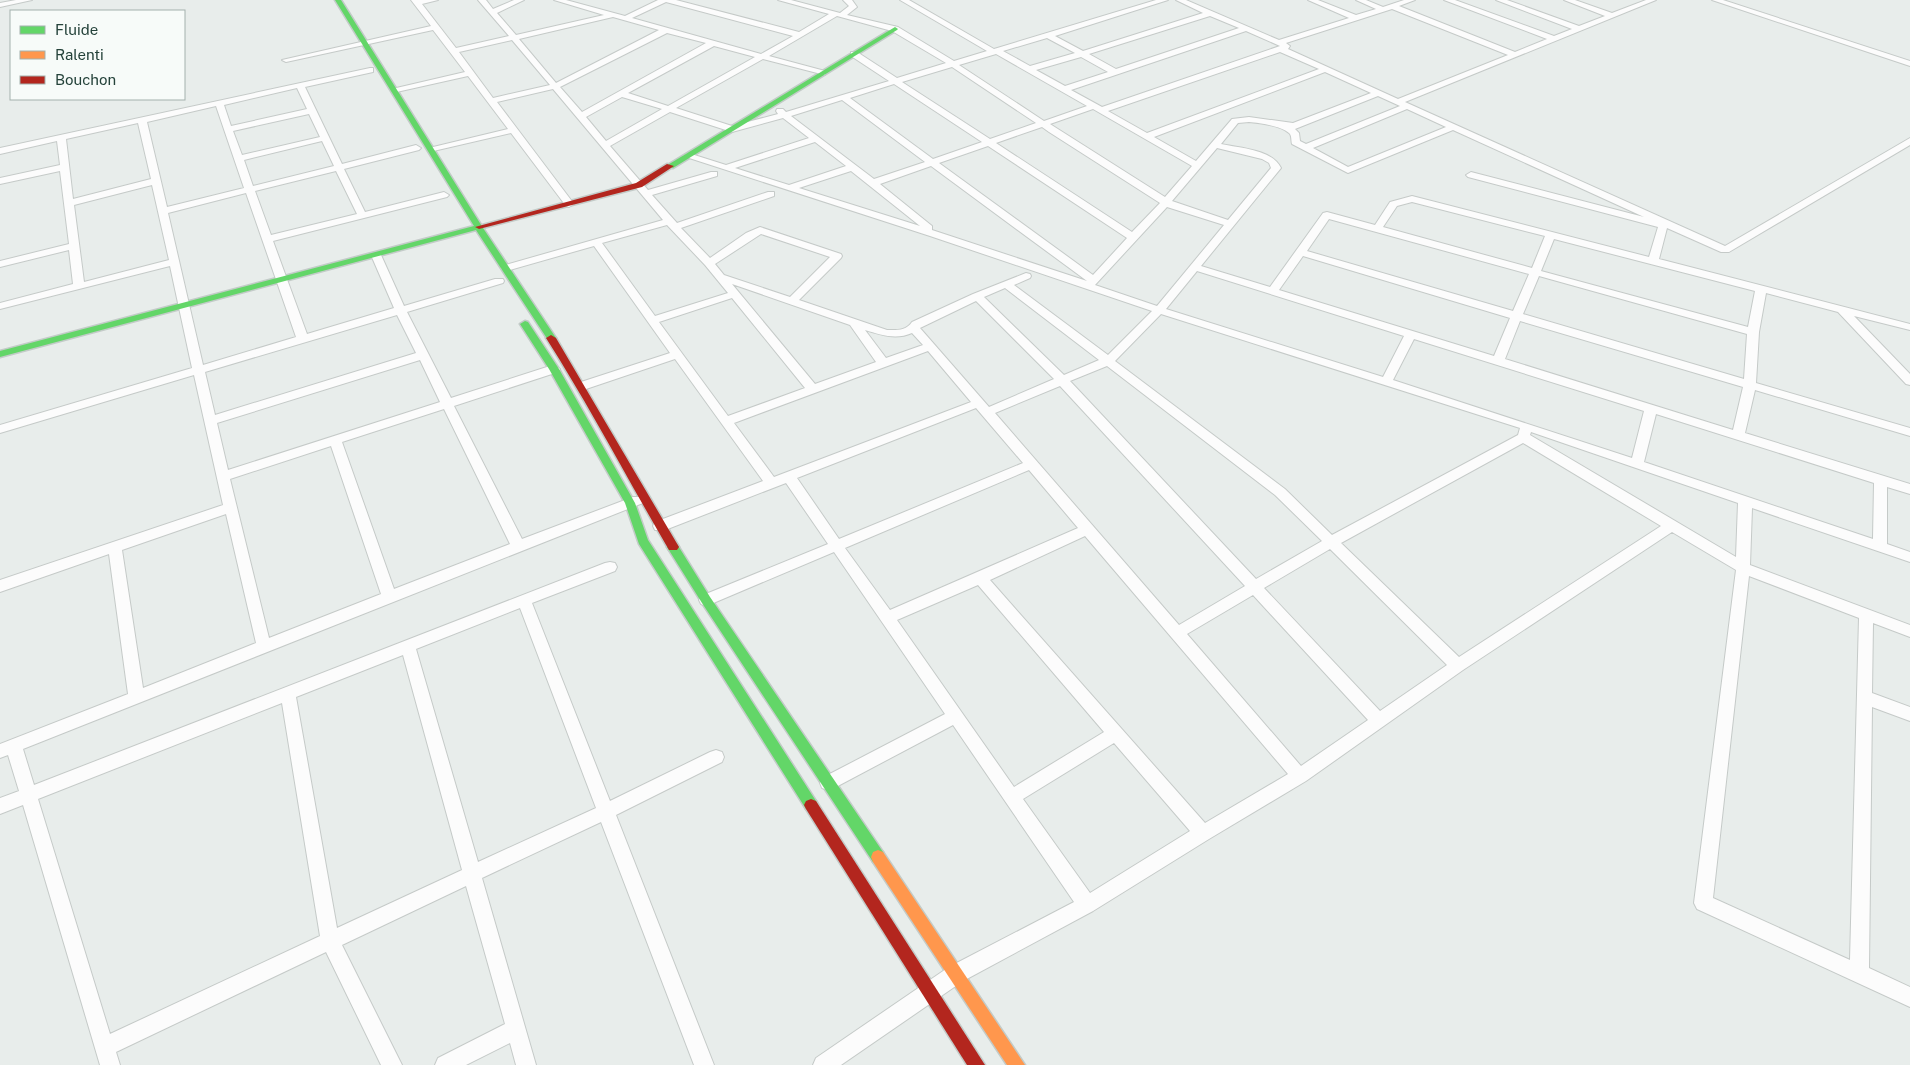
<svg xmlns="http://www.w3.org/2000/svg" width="1910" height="1065" font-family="'Public Sans',sans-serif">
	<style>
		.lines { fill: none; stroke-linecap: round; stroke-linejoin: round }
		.street-casing { stroke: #c5cac8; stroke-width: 2 }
		.fast-casing { stroke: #c3cbc8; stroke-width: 3 }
		.slow-casing { stroke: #c3cbc8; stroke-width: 3 }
		.jam-casing { stroke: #c3cbc8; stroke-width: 3 }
		.street { fill: #fcfcfc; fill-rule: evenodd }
		.fast { fill: #63d668; fill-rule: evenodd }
		.slow { fill: #ff974d; fill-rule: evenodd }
		.jam { fill: #b3261e; fill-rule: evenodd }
	</style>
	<rect width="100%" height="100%" fill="#e8edeb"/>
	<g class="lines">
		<defs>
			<g id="street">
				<path d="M16,0H32L0,7V3Z"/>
				<path d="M411,0H438L422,4L456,48L509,36L478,0H486L493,9L514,0H524L497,13L516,35L604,15L554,0H566L625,16L658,0H676L799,32L829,14L778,0H791L840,13L849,6L843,0H852L857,7L847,15L898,27L954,61L987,51L900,0H909L994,49L1156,0H1168L1055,36L1083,51L1203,13L1176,0H1186L1279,40L1349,18L1308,0H1318L1356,15L1376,9L1356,0H1366L1383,7L1404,0H1415L1399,6L1515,52L1547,39L1444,0H1455L1554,36L1572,29L1496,0H1507L1579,26L1605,16L1564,0H1575L1612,13L1646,0H1656L1405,102L1725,246L1910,138V145L1729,252H1721L1667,228L1659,259L1910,324V330L1854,316L1910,374V385L1906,384L1838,312L1766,293L1759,332L1756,383L1910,428V436L1755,390L1745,433L1910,484V494L1887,487V544L1910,552V562L1752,508L1750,565L1910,625V637L1873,623L1872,693L1910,707V721L1872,707L1869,968L1910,987V1007L1697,909L1694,903L1736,570L1672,532L1463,670L1306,781L1209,839L1093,911L963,981L841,1065H813L816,1058L949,967L1074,902L953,725L834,788L828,790L822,788L820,783L822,778L945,714L834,552L711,604L706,606L701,604L699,600L701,596L828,544L786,483L665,530H655L653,526L655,522L763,481L675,359L586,389H578L576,386L578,383L670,353L594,246L506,271L501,268L502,266L663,220L553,89L497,102L574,204L569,207L566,206L511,133L429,152V148L508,129L468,76L392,93V89L465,72L433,30L286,62L282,60L431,26ZM666,2L793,36L761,54L632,18ZM1392,9L1508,55L1398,99L1288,49L1290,46L1286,43ZM837,16L892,31L946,63L897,78L857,52H851V56L889,81L786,112L783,109H777L776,111L778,114L732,126L676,108L763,59L825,75V71L769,56ZM1210,16L1239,28L1116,69L1089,54ZM613,17L659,30L556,83L519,39ZM1246,31L1280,46L1102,107L1071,90ZM667,33L706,43L582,112L560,87ZM1047,38L1075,53L1030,66L1003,51ZM512,40L550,85L493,98L459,52ZM714,46L755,57L668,106L628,93ZM1280,52L1319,69L1147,133L1108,111ZM996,54L1087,106L1044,121L959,65ZM1081,57L1108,72L1065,86L1036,70ZM952,67L1036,123L990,139L902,82ZM1325,72L1371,93L1293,123L1249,117L1232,119L1196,161L1154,137ZM894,84L982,142L933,159L850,98ZM1378,96L1400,106L1306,144L1300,141L1299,133L1295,129ZM622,97L662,109L606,141L586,117ZM842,100L925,162L874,179L791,116ZM1093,109L1192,166L1165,197L1050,124ZM1407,109L1446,127L1348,167L1313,148ZM670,112L732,132L783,118L809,138L726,165L688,153L683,156L930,236L1152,311L1108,355L1014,285L1030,278L1031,276L1030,274L1026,273L973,294L912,322C906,331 897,330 887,330L799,300L841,258L842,256L841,254L760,227L746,233L710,258L681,228L774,196V192H768L677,223L652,195L717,176V172H711L648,190L610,146ZM1249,122C1260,123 1281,126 1289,133C1292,135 1291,141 1292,144L1348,173L1453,130L1644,217L1471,172L1466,175L1468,177L1658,227L1649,257L1412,196L1390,202L1375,225L1327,212L1323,213L1270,287L1201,266L1281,168C1272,149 1239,148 1221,144L1238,123ZM1042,127L1049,132L1160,203L1132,232L996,143ZM815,142L846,166L789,185L735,168ZM988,146L1127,238L1093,275L939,163ZM1217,148L1262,159L1269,163L1271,168L1228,220L1172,201ZM931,166L1087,281L932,230V226L880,184ZM851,171L920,226L799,188ZM1412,202L1545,236L1532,268L1383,227L1397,206ZM1167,207L1224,225L1157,306L1095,285ZM1329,219L1529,274L1513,311L1307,251ZM667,225L705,265L728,293L655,316L602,243ZM761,234L830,257L790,297L724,275L715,264ZM1554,239L1755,291L1748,327L1541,271ZM1303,256L1510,318L1494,356L1279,290ZM1197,271L1404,336L1383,377L1166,309ZM1539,276L1747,334L1744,379L1523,314ZM732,284L850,325L876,362L815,384ZM1005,288L1099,360L1064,375L984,297ZM732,298L805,388L728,416L659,322ZM976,301L1054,379L989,407L920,328ZM1161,314L1520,428L1518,435L1332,535L1285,489L1115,361ZM1520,321L1743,387L1733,430L1505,359ZM865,330C881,335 896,340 912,333L923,345L886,358ZM1414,339L1644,411L1632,458L1393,380ZM928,351L971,402L774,477L734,423ZM1107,366L1275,495L1322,541L1256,579L1070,381ZM1060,386L1245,586L1179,625L995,413ZM976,408L1023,463L839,539L797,478ZM1656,414L1874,483L1873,539L1644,462ZM1531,432L1738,503L1736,557L1530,435ZM1523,443L1661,526L1459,657L1341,543ZM1029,470L1078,528L890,610L845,548ZM1085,536L1288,774L1205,823L990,580ZM1330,549L1447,665L1380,711L1264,588ZM1749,576L1859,618L1850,960L1713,898ZM978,585L1104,732L1014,787L897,620ZM1253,595L1368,720L1301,766L1187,634ZM1114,743L1190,831L1090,893L1023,799Z"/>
				<path d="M1712,0H1723L1910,61V66Z"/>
				<path d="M370,68H373V72L305,87L342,164L416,145L421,148L419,150L344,169L365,212L444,192L449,195L447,197L273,241L307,334L394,308L371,255L372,253H380L381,255L404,306L495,279H503L504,281L503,283L407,312L451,398L550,366L554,365L560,369L558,372L454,406L522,539L633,497H643L645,500L643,503L23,749L34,785L605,563L610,562L615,563L617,567L615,571L532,603L610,801L710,752L716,750L722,752L724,757L722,762L616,815L714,1065H694L601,822L482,878L536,1065H516L510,1043L466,1065H435L438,1058L505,1024L466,886L342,945L402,1065H381L326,952L116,1052L120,1065H100L23,805L0,814V798L19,791L8,755L0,758V744L128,694L109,554L0,592V580L223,505L194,375L0,433V425L192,368L170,266L0,309V303L73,284L69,250L0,267V261L69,244L60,171L0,184V178L60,165L57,141L0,154V148ZM297,88L307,109L231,126L224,105ZM216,106L244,188L167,207L147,122ZM309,114L320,137L242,155L233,131ZM138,123L151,179L73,199L66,139ZM322,141L334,166L253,186L244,160ZM336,171L357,214L271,235L255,191ZM152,185L169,260L84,282L74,205ZM246,193L296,337L203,365L168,213ZM397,315L416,353L215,415L205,372ZM420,360L440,402L228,470L217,423ZM444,409L510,544L394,589L342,442ZM331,446L381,594L269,638L230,479ZM226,514L256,643L143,688L122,550ZM520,608L596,808L478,862L416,649ZM403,655L462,870L337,928L296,697ZM282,703L320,936L110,1034L38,799Z"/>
			</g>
			<g id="fast">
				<path d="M335,0H341L483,228L556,338L554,340H548L476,230L0,357V351L474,226Z"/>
				<path d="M895,27L898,29L897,30L673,168L666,166Z"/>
				<path d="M525,321L528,322L559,369L635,503L648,540L816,801L818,805L816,809L811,811L806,809L639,544L625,503L549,369L520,324Z"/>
				<path d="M673,543L677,544L710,597L883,852L885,857L883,862L878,864L873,862L702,603L667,547Z"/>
			</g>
			<path id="slow" d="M878,850L883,852L1025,1065H1007L873,862L871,857L873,852Z"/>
			<g id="jam">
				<path d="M667,164L674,166L642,187L479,229L475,227L636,183Z"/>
				<path d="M551,335L556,338L679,547L677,550H669C628,480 590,407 546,338Z"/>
				<path d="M811,799L816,801L985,1065H967L806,809L804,805L806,801Z"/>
			</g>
		</defs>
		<!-- street casing -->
		<use href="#street" class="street-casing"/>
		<!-- fast casing -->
		<use href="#fast" class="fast-casing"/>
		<!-- slow casing -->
		<use href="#slow" class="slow-casing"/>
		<!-- jam casing -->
		<use href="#jam" class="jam-casing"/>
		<!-- street -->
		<use href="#street" class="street"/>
		<!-- fast -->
		<use href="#fast" class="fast"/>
		<!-- slow -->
		<use href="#slow" class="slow"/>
		<!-- jam -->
		<use href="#jam" class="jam"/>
	</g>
	<!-- legend -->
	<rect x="10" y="10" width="175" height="90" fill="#f7fbf9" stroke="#a3b1ad"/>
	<rect x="20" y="26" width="25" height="8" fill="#63d668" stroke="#a3b1ad"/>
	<text x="55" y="35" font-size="15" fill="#24423a">Fluide</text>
	<rect x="20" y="51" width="25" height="8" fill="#ff974d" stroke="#a3b1ad"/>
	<text x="55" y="60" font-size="15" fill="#24423a">Ralenti</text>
	<rect x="20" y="76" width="25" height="8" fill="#b3261e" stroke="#a3b1ad"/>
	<text x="55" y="85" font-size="15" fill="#24423a">Bouchon</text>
</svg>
